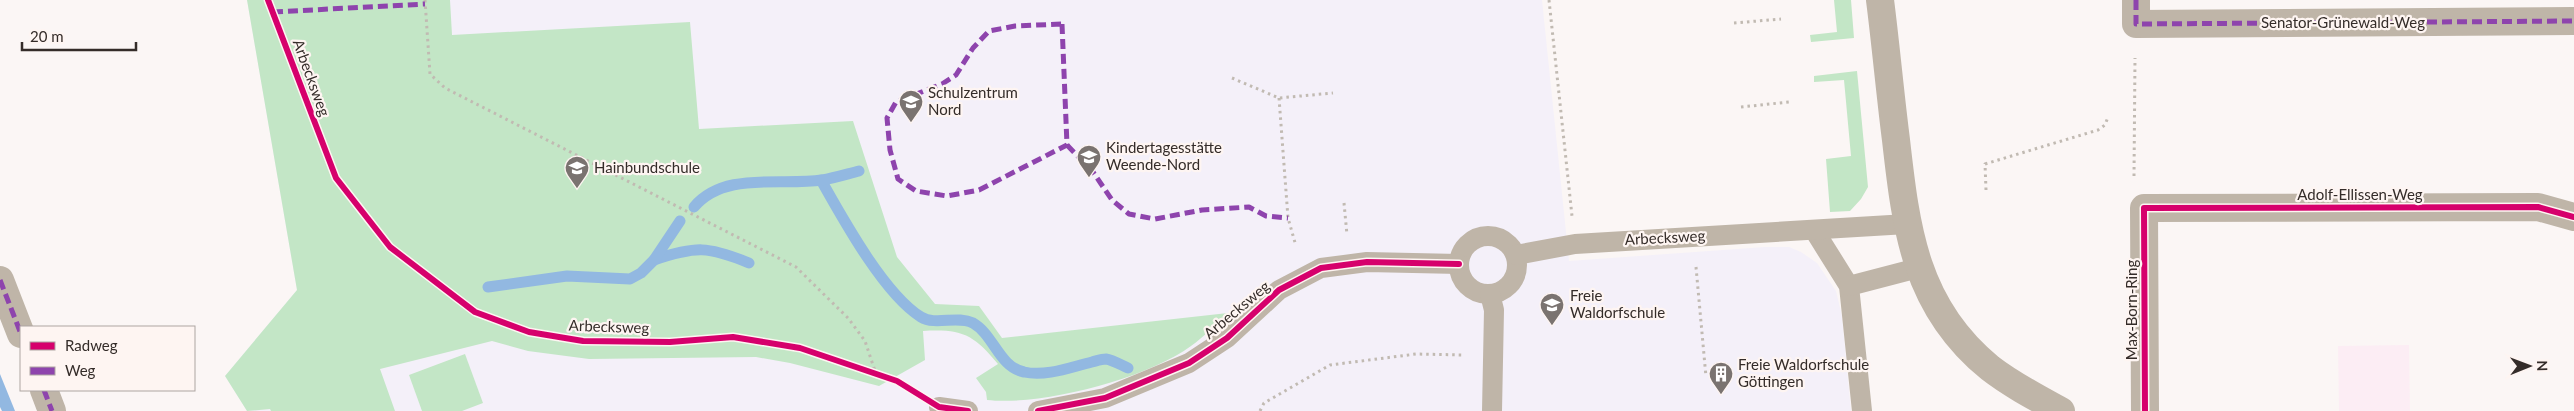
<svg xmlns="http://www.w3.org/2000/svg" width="2574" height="411" font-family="Lato,sans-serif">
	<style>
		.industrial { fill: #fcedf4 }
		.education { fill: #f4f0f9 }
		.green { fill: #c3e6c6 }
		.water { fill: #92b8e1 }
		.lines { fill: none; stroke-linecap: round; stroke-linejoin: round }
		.stream { stroke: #92b8e1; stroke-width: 11 }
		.path { stroke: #c1bab2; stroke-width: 3; stroke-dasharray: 2.5 4; stroke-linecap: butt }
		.service { stroke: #bfb5a8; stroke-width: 20 }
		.minor { stroke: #bfb5a8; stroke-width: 28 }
		.quiet { stroke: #8e44ad; stroke-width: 5; stroke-dasharray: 10 5; stroke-linecap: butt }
		.cycleway-casing { stroke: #fef5f2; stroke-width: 9 }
		.cycleway { stroke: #d6006c; stroke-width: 6 }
		.labels { text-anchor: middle; stroke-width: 4.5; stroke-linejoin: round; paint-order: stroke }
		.street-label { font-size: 15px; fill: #342c29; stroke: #fef5f2 }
		.poi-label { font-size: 15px; fill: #342c29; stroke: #fef5f2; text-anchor: start }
	</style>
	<rect width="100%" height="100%" fill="#fbf6f5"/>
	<!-- industrial -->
	<path class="industrial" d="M2409,345L2410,411H2339L2338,346Z"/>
	<!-- education -->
	<path class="education" d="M247,0H1542L1569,261L1765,247H1789L1801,252L1817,263L1836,291L1842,316L1851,411H247L225,376L297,290Z"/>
	<!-- green -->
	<g class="green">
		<path d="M247,0H450L452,35L690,22L699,129L853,121L897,257L935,304L979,306L1002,338L1228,313C1216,324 1204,337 1191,346C1146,379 1042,406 987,400L986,392L976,378L998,364C973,334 962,329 923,331L925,360L879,386L790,363L756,357L589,359L528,351L492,341L380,369L395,411H271L270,409L247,411L225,376L297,290Z"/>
		<path d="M1834,0H1851L1854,38L1811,42L1810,35L1837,32Z"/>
		<path d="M1857,71L1868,187L1861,199L1850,211L1830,212L1826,159L1851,156L1844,80L1814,82V76Z"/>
		<path d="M465,354L483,403L462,411H422L409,375Z"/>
	</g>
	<!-- water -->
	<path class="water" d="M0,374L15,411H2L0,407Z"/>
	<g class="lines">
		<!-- stream -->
		<g class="stream">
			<path d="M821,180C843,219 884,294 921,317C936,326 957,315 973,323C994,335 999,367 1024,372C1046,377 1071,367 1092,362C1096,361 1102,359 1106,359C1113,360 1121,365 1128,368"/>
			<path d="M694,207C724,171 780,186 822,180C834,178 847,174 859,171"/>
			<path d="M654,260C696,246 708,246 749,263"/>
			<path d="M488,287L567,276L630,279L641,273L654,260L680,221"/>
		</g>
		<!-- path -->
		<g class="path">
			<path d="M425,0L430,74L445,88L796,267L848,318L865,341L876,374"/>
			<path d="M1549,0L1572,216"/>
			<path d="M1734,23L1781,19"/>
			<path d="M1232,78L1279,98L1333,93"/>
			<path d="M1279,98L1288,218L1296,246"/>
			<path d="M1741,107L1789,102"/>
			<path d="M2134,176L2135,58"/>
			<path d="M1986,190L1985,164L2098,130L2105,125L2108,117"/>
			<path d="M1344,203L1347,235"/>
			<path d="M1696,267L1706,377"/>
			<path d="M1260,411L1264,403L1330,365L1416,354L1464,355"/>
		</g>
		<!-- service -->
		<g class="service">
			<path d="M1814,230L1849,286L1862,411"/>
			<circle cx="1488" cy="265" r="29"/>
			<path d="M1516,255L1575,244L1907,224"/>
			<path d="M1849,286L1918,268"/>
			<path d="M1490,294L1494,310L1492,411"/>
			<path d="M939,407L968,411"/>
			<path d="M1038,411L1105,398L1189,363L1227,338L1279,290L1321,268L1367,262L1459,264"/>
		</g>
		<!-- minor -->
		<g class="minor">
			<path d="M1880,0C1886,47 1890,93 1896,140C1906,229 1915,307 1990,368C2012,385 2037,398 2061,411"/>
			<path d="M2136,0V24L2574,21"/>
			<path d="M0,280L21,334"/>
			<path d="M44,390L52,411"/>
			<path d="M2145,411L2144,208L2538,207L2574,217"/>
		</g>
		<!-- quiet -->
		<g class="quiet">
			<path d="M2136,0V24L2574,21"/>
			<path d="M273,12L425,4"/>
			<path d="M1062,24L1067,145L979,190L947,196L916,191L898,179L890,150L887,118L896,102L942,84L956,75L973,48L989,31L1015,26Z"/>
			<path d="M1067,145L1093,172L1112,200L1129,214L1155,219L1202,210L1249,207L1266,216L1288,218"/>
			<path d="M0,280L21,334"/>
			<path d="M44,390L52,411"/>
		</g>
		<defs>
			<g id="cycleway">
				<path d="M268,0L336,178L390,247L475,312L529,332L583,341L670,342L733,337L800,348L897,381L939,407L968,411"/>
				<path d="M1038,411L1105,398L1189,363L1227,338L1279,290L1321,268L1367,262L1459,264"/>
				<path d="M2145,411L2144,208L2538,207L2574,217"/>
			</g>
		</defs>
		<!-- cycleway casing -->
		<use href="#cycleway" class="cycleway-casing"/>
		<!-- cycleway -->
		<use href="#cycleway" class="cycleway"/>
	</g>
	<!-- icons -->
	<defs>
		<symbol id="school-pin" viewBox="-11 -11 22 30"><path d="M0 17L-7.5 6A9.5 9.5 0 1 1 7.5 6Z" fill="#7a7370" stroke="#fef5f2"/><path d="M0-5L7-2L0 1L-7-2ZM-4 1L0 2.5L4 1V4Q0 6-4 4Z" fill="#fff"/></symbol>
		<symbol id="building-pin" viewBox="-11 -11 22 30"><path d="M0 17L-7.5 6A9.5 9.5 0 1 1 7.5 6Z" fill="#7a7370" stroke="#fef5f2"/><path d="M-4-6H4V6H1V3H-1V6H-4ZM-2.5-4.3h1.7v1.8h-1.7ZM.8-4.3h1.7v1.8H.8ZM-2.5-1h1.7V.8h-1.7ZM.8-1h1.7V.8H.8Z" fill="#fff"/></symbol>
	</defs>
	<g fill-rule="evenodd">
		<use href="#school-pin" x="897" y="88" width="28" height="38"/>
		<use href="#school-pin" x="1075" y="143" width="28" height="38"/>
		<use href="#school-pin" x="563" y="154" width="28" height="38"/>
		<use href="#school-pin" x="1538" y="291" width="28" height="38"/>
		<use href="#building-pin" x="1707" y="360" width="28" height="38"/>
	</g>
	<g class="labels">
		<!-- street labels -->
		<g class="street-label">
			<text x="2343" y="28">Senator-Grünewald-Weg</text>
			<text transform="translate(311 78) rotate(70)" y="5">Arbecksweg</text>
			<text x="2360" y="200">Adolf-Ellissen-Weg</text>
			<text transform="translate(1665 238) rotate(-3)" y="5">Arbecksweg</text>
			<text transform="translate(1237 310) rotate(-40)" y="5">Arbecksweg</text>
			<text transform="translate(2132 310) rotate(-90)" y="5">Max-Born-Ring</text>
			<text transform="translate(609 327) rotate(2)" y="5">Arbecksweg</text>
		</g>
		<!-- poi labels -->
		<g class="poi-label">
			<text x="928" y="98">Schulzentrum<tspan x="928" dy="17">Nord</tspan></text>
			<text x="1106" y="153">Kindertagesstätte<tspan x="1106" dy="17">Weende-Nord</tspan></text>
			<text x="594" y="173">Hainbundschule</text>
			<text x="1570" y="301">Freie<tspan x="1570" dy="17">Waldorfschule</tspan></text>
			<text x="1738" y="370">Freie Waldorfschule<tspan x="1738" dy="17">Göttingen</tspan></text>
		</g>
	</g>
	<!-- legend -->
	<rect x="20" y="326" width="175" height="65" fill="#fef5f2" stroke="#ada5a2"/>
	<rect x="30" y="342" width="25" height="8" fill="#d6006c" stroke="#ada5a2"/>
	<text x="65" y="351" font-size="15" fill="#342c29">Radweg</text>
	<rect x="30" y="367" width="25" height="8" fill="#8e44ad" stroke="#ada5a2"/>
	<text x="65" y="376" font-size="15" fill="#342c29">Weg</text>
	<!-- north arrow -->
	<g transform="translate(2529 366) rotate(89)" stroke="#fef5f2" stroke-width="4" paint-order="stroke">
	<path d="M0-4L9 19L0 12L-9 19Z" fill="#342c29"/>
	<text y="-8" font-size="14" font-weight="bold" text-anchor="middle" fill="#342c29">N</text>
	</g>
	<!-- scale -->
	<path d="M22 42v8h114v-8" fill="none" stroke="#342c29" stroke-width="2.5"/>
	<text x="30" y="42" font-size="15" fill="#342c29" stroke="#fef5f2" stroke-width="4" paint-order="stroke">20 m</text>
</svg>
